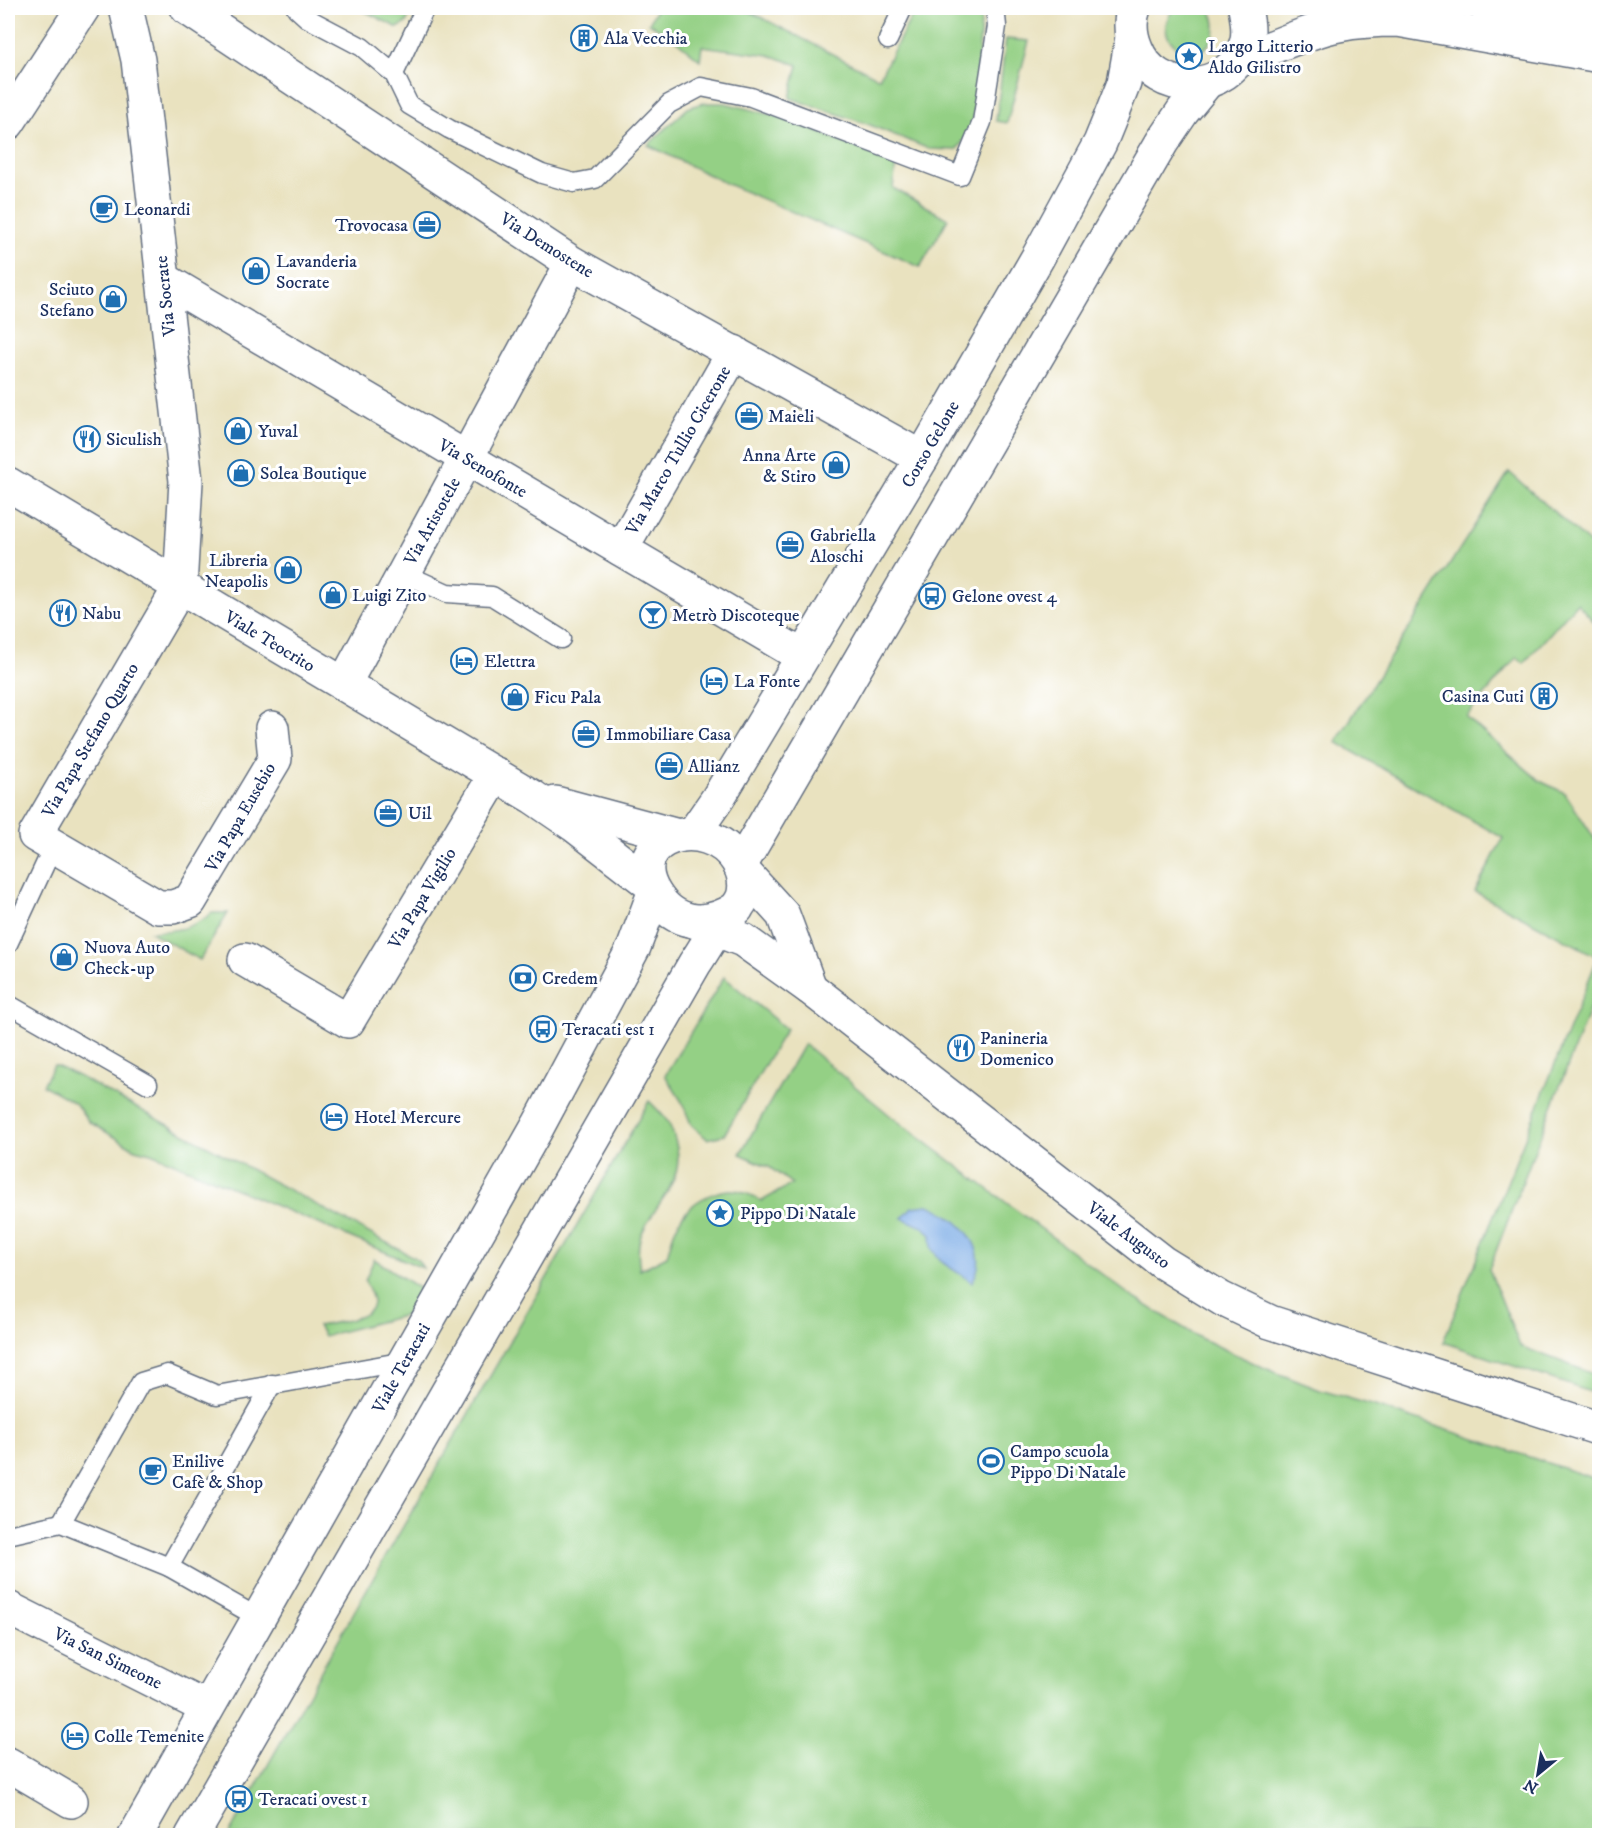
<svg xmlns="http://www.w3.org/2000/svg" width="1607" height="1843" font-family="'IM FELL DW Pica',serif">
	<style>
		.green { fill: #94d085; stroke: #588072; stroke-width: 1.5 }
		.water { fill: #7cace6; stroke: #4c6ea2; stroke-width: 1.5 }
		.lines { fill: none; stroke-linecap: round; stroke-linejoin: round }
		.lane-casing { stroke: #636e80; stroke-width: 21 }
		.street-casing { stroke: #636e80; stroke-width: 36 }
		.secondary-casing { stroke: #636e80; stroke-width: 36 }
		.primary-casing { stroke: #636e80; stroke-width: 36 }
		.lane { stroke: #fff; stroke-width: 18 }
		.street { stroke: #fff; stroke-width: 33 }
		.secondary { stroke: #fff; stroke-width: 33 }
		.primary { stroke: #fff; stroke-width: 33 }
		.labels { text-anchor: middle; stroke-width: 6; stroke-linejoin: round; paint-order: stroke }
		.poi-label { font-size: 18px; fill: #1b2f5e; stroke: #fff; text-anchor: start }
		.street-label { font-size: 18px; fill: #1b2f5e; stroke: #fff }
	</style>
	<rect width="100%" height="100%" fill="#fff"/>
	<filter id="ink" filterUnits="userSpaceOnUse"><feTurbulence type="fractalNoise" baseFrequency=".0167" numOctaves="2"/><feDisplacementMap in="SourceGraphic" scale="12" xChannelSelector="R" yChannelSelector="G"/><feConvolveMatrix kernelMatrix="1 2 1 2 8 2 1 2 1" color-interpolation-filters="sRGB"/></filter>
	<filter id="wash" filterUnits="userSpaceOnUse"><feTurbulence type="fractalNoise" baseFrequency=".008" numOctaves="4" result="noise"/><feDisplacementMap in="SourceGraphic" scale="24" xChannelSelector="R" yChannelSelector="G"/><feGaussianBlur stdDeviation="1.35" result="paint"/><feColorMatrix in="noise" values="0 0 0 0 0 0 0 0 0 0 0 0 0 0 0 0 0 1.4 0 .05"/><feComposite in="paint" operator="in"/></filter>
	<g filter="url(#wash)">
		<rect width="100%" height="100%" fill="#e9e2bf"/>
		<!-- green -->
		<g class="green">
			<path d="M358,8H413L406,23L398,28Z"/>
			<path d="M657,8H743L879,78L916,8H982L974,117C971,130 966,140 956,150L929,149L870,125L790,98L798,65L769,55L702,46L700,60L668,34L649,23Z"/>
			<path d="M1176,8C1184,8 1195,6 1203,8C1218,10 1217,34 1210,43C1188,70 1147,32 1176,8Z"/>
			<path d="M1006,39L1029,41L1007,123L996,121Z"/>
			<path d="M703,103H725L780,117L896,163L893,188L948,219L920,267L723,182L648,145L688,108Z"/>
			<path d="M1509,472L1594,547L1595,564H1599V627L1577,603L1524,663L1517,657L1466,717L1540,781L1565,793L1600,847L1599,985L1489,1269L1520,1346L1599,1376V1395L1443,1342L1598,957L1475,892L1503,838L1336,742Z"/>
			<path d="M212,913H228L200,960L150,932C176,931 191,929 212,913Z"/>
			<path d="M724,977L786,1029L724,1135L707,1139L691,1124L682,1102L665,1075Z"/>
			<path d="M804,1044L892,1117L1131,1296L1200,1338L1265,1368L1320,1390L1372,1405L1599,1480V1835L228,1836L363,1596L649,1101C656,1108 666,1117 670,1126C693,1177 661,1193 642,1233C637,1244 638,1258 640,1270L667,1256C671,1241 675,1225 685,1213C697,1198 722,1187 740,1191C747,1193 755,1198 762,1201L792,1184L769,1167L740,1154Z"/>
			<path d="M54,1065L76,1075L417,1259L423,1268L151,1153L135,1149L89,1122L75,1103L43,1085Z"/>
			<path d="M374,1259L420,1289L406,1315L324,1336L318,1326C331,1323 372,1320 373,1303C374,1297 367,1287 365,1281Z"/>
		</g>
		<!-- water -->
		<path class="water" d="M928,1205C958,1216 993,1249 972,1282L943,1263L932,1249L931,1235L925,1228L902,1218L912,1207Z"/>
	</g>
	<g filter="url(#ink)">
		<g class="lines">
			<defs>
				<g id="lane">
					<path d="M296,8L307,18L362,47L394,74L409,105L449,129L542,174L574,183L595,179L669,104L701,87L751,97L960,176L982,122L997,26L995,8"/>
					<path d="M888,40L903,8"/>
					<path d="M394,74L425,8"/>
					<path d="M403,573L447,593L492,596L561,639"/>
					<path d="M8,944L54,845"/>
					<path d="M8,1004L148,1084"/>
					<path d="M61,1523L141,1382L167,1374L217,1395L405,1361"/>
					<path d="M8,1535L61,1523L169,1567L259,1618"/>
					<path d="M169,1567L272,1384"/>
				</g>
				<g id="street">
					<path d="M126,8L138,60L186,481L180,587L35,835L158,907H173L190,901L275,759L272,728"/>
					<path d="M187,8L572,263L922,458"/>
					<path d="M8,123L83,8"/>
					<path d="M163,279L802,656"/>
					<path d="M621,549L734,352"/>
					<path d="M344,684L572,263"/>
					<path d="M743,871L783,915L810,988"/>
					<path d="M694,921L743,940L810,988L1162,1262L1222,1299L1270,1322L1600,1429"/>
					<path d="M245,960L348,1021L496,774"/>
					<path d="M8,1608L207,1708"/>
					<path d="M8,1764L71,1801"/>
				</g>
				<g id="secondary">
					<path d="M8,484L533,797L574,825L649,883"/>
					<path d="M555,803L678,836"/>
				</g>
				<g id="primary">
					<path d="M1134,8C1129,22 1130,34 1136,48C1155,98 1229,95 1246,44C1250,32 1247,19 1245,8"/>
					<path d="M1487,8L1600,31"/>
					<path d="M1237,61C1270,49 1304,32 1338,25C1358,21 1378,20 1398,20L1600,56"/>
					<path d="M693,834L718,798L922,458L1038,257L1100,143L1111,116L1124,83L1132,38"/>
					<path d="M740,866L1162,142L1183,111L1206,83"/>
					<path d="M135,1836L538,1126L634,947L654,893"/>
					<path d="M192,1836L695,963C703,952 709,939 718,929C726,918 738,910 743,897C747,884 744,873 738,862C707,811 620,837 655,894C675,926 707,928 737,908"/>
				</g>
			</defs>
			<!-- lane casing -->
			<use href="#lane" class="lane-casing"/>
			<!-- street casing -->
			<use href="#street" class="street-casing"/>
			<!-- secondary casing -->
			<use href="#secondary" class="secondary-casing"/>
			<!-- primary casing -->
			<use href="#primary" class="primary-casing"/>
			<!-- lane -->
			<use href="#lane" class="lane"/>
			<!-- street -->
			<use href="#street" class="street"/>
			<!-- secondary -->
			<use href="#secondary" class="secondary"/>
			<!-- primary -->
			<use href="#primary" class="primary"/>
		</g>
	</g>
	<!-- icons -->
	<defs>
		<symbol id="building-ring" viewBox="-11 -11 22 22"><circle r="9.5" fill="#fff" stroke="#1f6fb2" stroke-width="1.5"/><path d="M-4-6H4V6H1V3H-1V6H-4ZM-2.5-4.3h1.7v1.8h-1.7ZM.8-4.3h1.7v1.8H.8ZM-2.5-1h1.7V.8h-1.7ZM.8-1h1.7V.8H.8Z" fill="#1f6fb2"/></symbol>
		<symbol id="sight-ring" viewBox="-11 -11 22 22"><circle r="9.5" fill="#fff" stroke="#1f6fb2" stroke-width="1.5"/><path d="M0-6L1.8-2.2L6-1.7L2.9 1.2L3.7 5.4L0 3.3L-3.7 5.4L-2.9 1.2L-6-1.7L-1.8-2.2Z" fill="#1f6fb2"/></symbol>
		<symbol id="cafe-ring" viewBox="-11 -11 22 22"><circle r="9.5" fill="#fff" stroke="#1f6fb2" stroke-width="1.5"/><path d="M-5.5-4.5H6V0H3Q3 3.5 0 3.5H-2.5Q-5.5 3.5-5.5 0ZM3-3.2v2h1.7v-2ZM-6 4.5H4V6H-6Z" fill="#1f6fb2"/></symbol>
		<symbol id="office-ring" viewBox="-11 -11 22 22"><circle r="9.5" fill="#fff" stroke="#1f6fb2" stroke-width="1.5"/><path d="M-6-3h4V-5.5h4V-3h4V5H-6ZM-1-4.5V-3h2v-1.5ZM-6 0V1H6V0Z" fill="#1f6fb2"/></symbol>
		<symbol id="shop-ring" viewBox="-11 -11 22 22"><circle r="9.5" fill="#fff" stroke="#1f6fb2" stroke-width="1.5"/><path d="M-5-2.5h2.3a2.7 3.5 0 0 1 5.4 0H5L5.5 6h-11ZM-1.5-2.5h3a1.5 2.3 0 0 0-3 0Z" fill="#1f6fb2"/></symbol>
		<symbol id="restaurant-ring" viewBox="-11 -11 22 22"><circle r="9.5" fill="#fff" stroke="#1f6fb2" stroke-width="1.5"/><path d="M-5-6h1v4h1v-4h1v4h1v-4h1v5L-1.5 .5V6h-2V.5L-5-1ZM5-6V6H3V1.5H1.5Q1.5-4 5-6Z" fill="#1f6fb2"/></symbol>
		<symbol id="bus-ring" viewBox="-11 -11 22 22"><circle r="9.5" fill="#fff" stroke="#1f6fb2" stroke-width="1.5"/><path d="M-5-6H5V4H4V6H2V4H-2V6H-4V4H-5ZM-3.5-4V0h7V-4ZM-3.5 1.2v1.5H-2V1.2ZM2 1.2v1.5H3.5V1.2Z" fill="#1f6fb2"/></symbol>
		<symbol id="bar-ring" viewBox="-11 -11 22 22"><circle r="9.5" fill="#fff" stroke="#1f6fb2" stroke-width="1.5"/><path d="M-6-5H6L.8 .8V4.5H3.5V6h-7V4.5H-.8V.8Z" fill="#1f6fb2"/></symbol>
		<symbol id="hotel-ring" viewBox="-11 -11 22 22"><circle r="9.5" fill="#fff" stroke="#1f6fb2" stroke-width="1.5"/><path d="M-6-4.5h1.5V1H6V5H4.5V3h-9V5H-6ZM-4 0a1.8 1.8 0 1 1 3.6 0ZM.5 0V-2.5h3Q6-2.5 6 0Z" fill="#1f6fb2"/></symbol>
		<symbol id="bank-ring" viewBox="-11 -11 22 22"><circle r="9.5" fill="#fff" stroke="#1f6fb2" stroke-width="1.5"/><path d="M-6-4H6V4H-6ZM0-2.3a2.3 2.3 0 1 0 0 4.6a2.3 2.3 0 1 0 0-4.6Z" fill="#1f6fb2"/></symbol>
		<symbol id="stadium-ring" viewBox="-11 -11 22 22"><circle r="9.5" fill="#fff" stroke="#1f6fb2" stroke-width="1.5"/><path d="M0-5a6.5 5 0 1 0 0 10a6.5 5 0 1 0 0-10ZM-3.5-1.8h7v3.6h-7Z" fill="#1f6fb2"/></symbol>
	</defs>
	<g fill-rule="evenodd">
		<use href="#building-ring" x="569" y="23" width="30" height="30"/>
		<use href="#sight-ring" x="1174" y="41" width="30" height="30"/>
		<use href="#cafe-ring" x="89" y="194" width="30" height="30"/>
		<use href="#office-ring" x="412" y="210" width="30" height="30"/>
		<use href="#shop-ring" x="241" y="256" width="30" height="30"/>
		<use href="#shop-ring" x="98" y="284" width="30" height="30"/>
		<use href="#office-ring" x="734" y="401" width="30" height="30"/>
		<use href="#shop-ring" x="223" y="416" width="30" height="30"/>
		<use href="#restaurant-ring" x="72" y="424" width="30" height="30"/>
		<use href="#shop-ring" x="821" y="450" width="30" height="30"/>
		<use href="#shop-ring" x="226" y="458" width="30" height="30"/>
		<use href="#office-ring" x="775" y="530" width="30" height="30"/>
		<use href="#shop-ring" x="273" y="555" width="30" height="30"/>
		<use href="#shop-ring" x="318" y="580" width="30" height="30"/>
		<use href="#bus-ring" x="917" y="581" width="30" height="30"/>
		<use href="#restaurant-ring" x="48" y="598" width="30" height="30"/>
		<use href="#bar-ring" x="638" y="600" width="30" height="30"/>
		<use href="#hotel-ring" x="449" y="646" width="30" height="30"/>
		<use href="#hotel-ring" x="699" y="666" width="30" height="30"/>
		<use href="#building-ring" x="1529" y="681" width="30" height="30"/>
		<use href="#shop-ring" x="500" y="682" width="30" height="30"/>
		<use href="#office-ring" x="571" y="719" width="30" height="30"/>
		<use href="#office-ring" x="654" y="751" width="30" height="30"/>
		<use href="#office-ring" x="373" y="798" width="30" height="30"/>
		<use href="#shop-ring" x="49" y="942" width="30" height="30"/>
		<use href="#bank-ring" x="508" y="963" width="30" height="30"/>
		<use href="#bus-ring" x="528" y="1014" width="30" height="30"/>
		<use href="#restaurant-ring" x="946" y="1033" width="30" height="30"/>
		<use href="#hotel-ring" x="319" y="1102" width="30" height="30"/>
		<use href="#sight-ring" x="705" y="1198" width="30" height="30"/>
		<use href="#stadium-ring" x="976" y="1446" width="30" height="30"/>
		<use href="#cafe-ring" x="138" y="1456" width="30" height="30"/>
		<use href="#hotel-ring" x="60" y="1721" width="30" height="30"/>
		<use href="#bus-ring" x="224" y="1784" width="30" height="30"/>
	</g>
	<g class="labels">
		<!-- poi labels -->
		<g class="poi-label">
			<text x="604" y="44">Ala Vecchia</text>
			<text x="1208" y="52">Largo Litterio<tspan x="1208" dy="21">Aldo Gilistro</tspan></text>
			<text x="124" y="215">Leonardi</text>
			<text x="408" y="231" text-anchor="end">Trovocasa</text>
			<text x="276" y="267">Lavanderia<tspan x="276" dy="21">Socrate</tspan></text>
			<text x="94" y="295" text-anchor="end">Sciuto<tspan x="94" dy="21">Stefano</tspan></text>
			<text x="768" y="422">Maieli</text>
			<text x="258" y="437">Yuval</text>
			<text x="106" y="445">Siculish</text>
			<text x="816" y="461" text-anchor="end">Anna Arte<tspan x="816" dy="21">&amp; Stiro</tspan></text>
			<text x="260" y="479">Solea Boutique</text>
			<text x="810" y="541">Gabriella<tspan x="810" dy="21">Aloschi</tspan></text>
			<text x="268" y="566" text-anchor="end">Libreria<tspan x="268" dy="21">Neapolis</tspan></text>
			<text x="352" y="601">Luigi Zito</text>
			<text x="952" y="602">Gelone ovest 4</text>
			<text x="82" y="619">Nabu</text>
			<text x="672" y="621">Metrò Discoteque</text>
			<text x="484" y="667">Elettra</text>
			<text x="734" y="687">La Fonte</text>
			<text x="1524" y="702" text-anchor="end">Casina Cuti</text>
			<text x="534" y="703">Ficu Pala</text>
			<text x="606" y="740">Immobiliare Casa</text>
			<text x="688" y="772">Allianz</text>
			<text x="408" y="819">Uil</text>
			<text x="84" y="953">Nuova Auto<tspan x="84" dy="21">Check-up</tspan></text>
			<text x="542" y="984">Credem</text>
			<text x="562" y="1035">Teracati est 1</text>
			<text x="980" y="1044">Panineria<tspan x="980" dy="21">Domenico</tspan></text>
			<text x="354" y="1123">Hotel Mercure</text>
			<text x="740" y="1219">Pippo Di Natale</text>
			<text x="1010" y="1457">Campo scuola<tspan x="1010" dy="21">Pippo Di Natale</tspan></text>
			<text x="172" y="1467">Enilive<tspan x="172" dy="21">Cafè &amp; Shop</tspan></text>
			<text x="94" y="1742">Colle Temenite</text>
			<text x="258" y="1805">Teracati ovest 1</text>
		</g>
		<!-- street labels -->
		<g class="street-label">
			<text transform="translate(547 245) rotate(32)" y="6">Via Demostene</text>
			<text transform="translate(165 296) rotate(-96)" y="6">Via Socrate</text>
			<text transform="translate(930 444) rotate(-60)" y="6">Corso Gelone</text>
			<text transform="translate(678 450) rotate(-60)" y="6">Via Marco Tullio Cicerone</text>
			<text transform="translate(483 468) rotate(30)" y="6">Via Senofonte</text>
			<text transform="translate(432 521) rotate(-61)" y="6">Via Aristotele</text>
			<text transform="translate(270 641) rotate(31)" y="6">Viale Teocrito</text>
			<text transform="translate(90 740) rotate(-60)" y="6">Via Papa Stefano Quarto</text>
			<text transform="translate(240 817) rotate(-60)" y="6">Via Papa Eusebio</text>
			<text transform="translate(422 898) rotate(-59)" y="6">Via Papa Vigilio</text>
			<text transform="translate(1129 1235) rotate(37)" y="6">Viale Augusto</text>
			<text transform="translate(401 1368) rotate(-61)" y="6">Viale Teracati</text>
			<text transform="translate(108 1658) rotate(26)" y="6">Via San Simeone</text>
		</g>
	</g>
	<!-- margin -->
	<rect width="1607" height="1843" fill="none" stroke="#fff" stroke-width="30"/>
	<!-- north arrow -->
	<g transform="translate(1538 1774) rotate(210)" stroke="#ffffff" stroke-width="4.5" paint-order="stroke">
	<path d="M0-4.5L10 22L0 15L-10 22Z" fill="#1b2f5e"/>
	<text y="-9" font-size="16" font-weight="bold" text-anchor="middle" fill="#1b2f5e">N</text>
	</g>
</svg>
